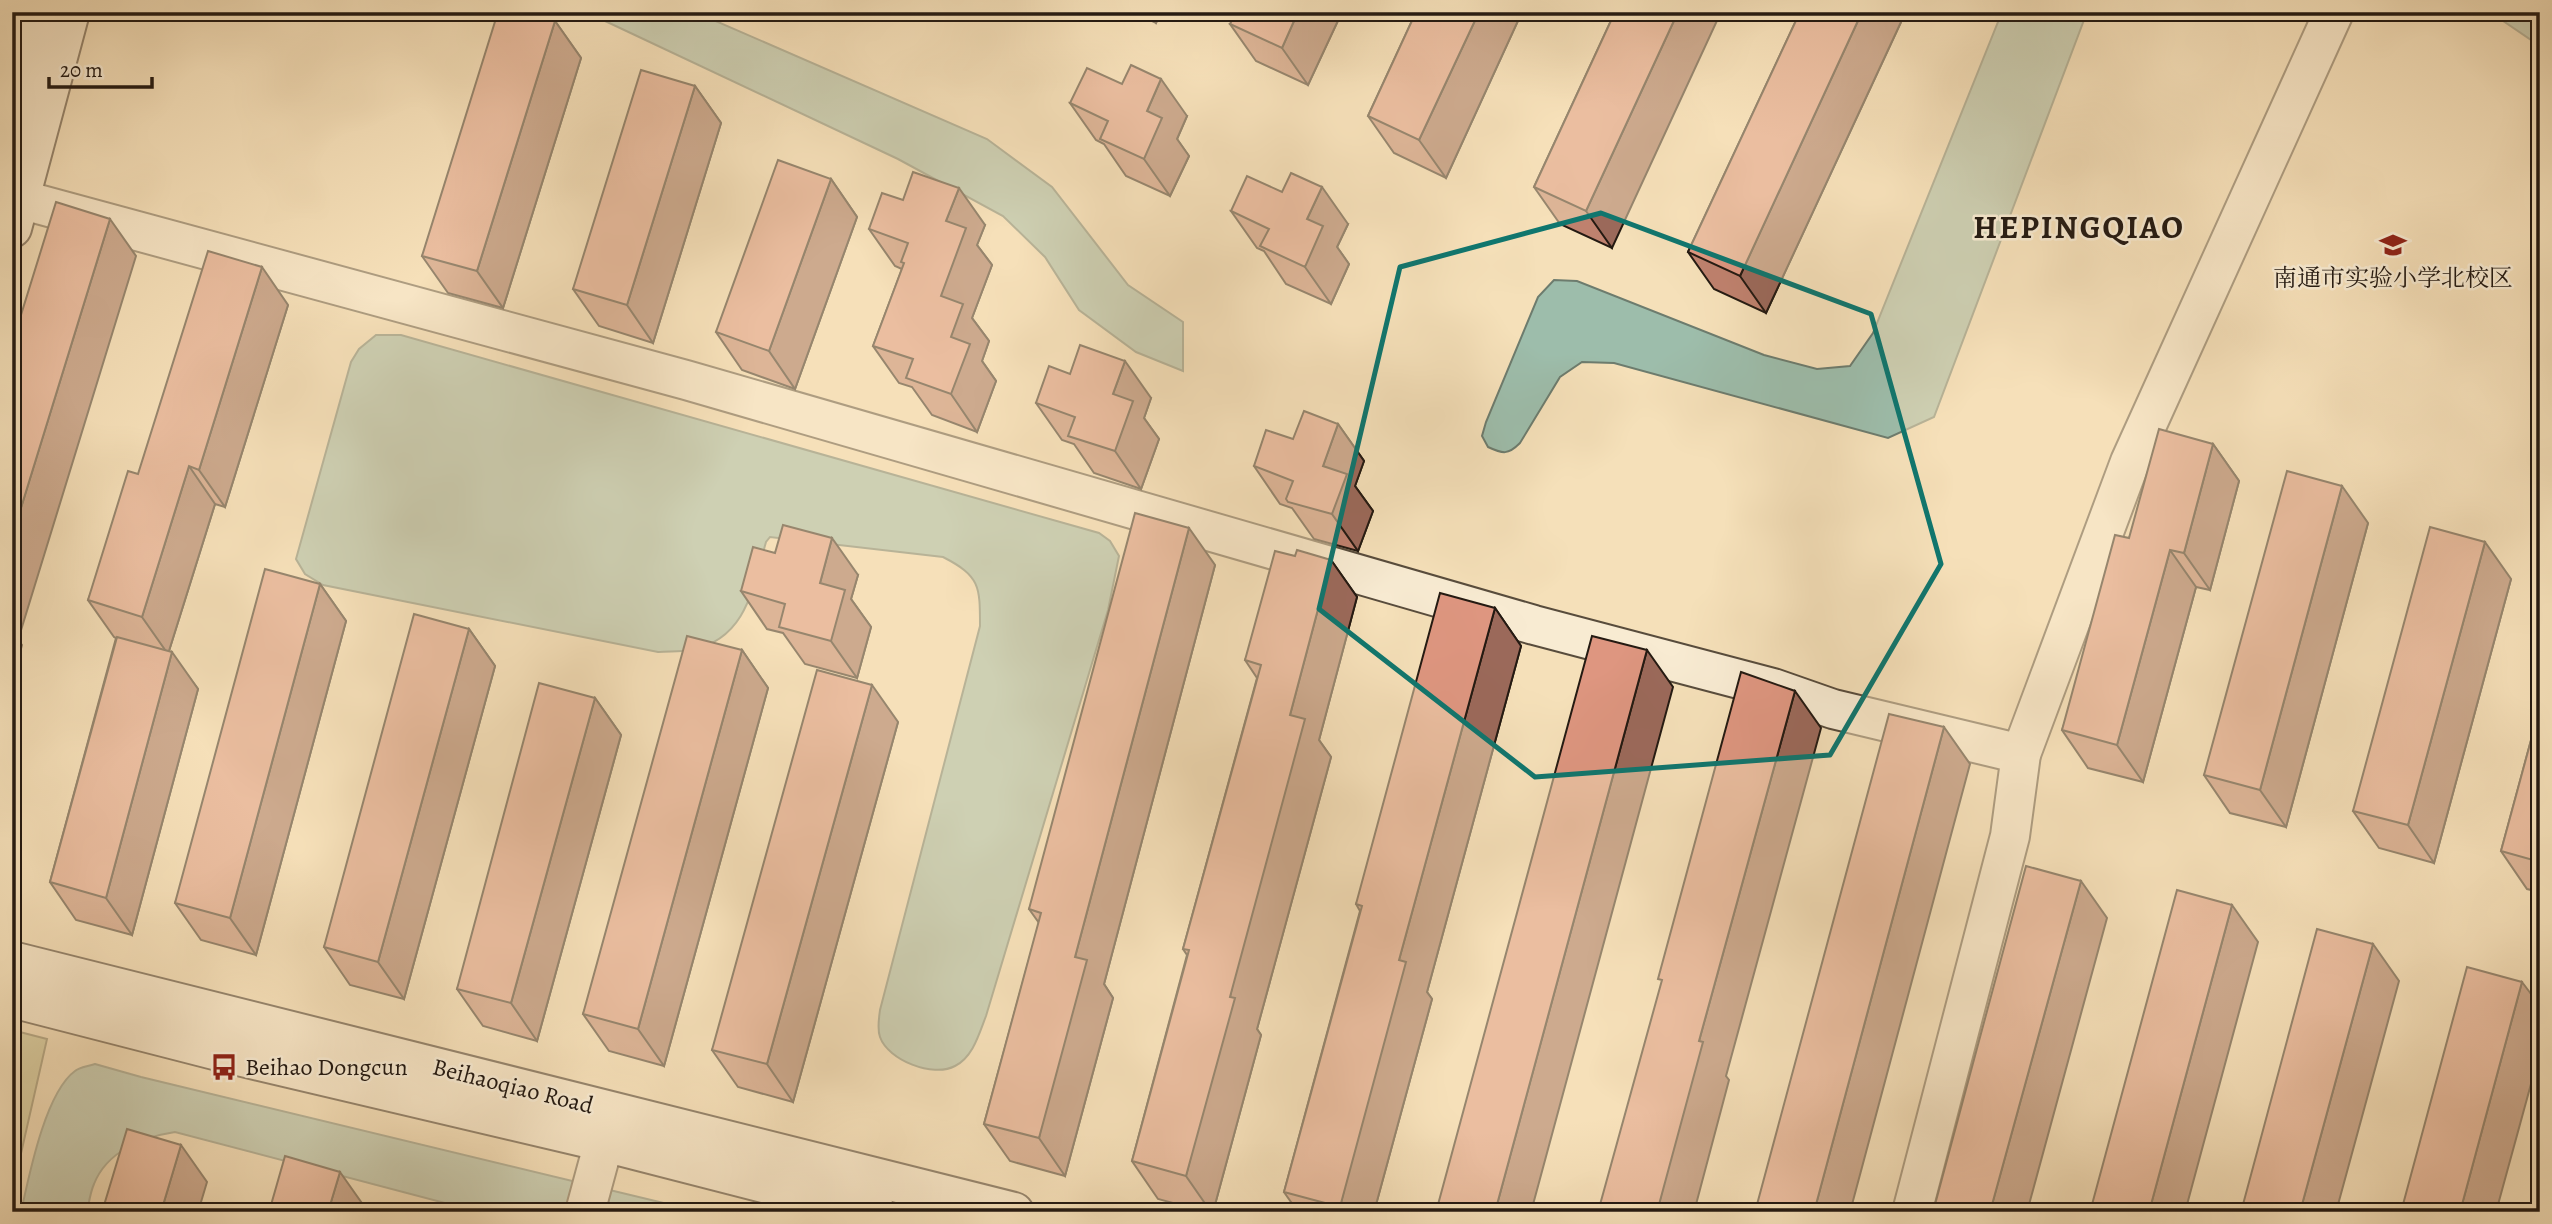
<svg xmlns="http://www.w3.org/2000/svg" width="2552" height="1224" font-family="Alegreya,'Noto Serif SC',serif">
	<style>
		.green { fill: #c0c18c; stroke: #726e4f; stroke-width: 2 }
		.water { fill: #9dbdab; stroke: #6d7c6e; stroke-width: 2 }
		.lines { fill: none; stroke-linecap: round; stroke-linejoin: round }
		.street-casing { stroke: #584c3c; stroke-width: 42 }
		.secondary-casing { stroke: #241a12; stroke-width: 42 }
		.street { stroke: #f8ebd2; stroke-width: 38 }
		.secondary { stroke: #f8ebd2; stroke-width: 38 }
		.wall { fill: #bf816e; stroke: #241a12; stroke-width: 2 }
		.shaded-wall { fill: #9b695a; stroke: #241a12; stroke-width: 2 }
		.building { fill: #de9680; stroke: #241a12; stroke-width: 2 }
		.marked { fill: none; stroke: #0f766e; stroke-width: 5; stroke-linejoin: round }
		.labels { text-anchor: middle; stroke-width: 5; stroke-linejoin: round; paint-order: stroke }
		.poi-label { font-size: 24px; fill: #241a12; stroke: #f8ebd2 }
		.street-label { font-size: 24px; fill: #241a12; stroke: #f8ebd2 }
		.district-label { font-size: 32px; font-weight: bold; letter-spacing: 2px; fill: #241a12; stroke: #f8ebd2 }
	</style>
	<rect width="100%" height="100%" fill="#f5e0b9"/>
	<filter id="stains"><feTurbulence type="fractalNoise" baseFrequency=".00286" numOctaves="4"/><feColorMatrix values="0 0 0 0 .2 0 0 0 0 .09 0 0 0 0 .02 0 0 0 .5 -.17"/></filter>
	<radialGradient id="worn" r=".72"><stop offset=".6" stop-color="#630" stop-opacity="0"/><stop offset="1" stop-color="#630" stop-opacity=".3"/></radialGradient>
	<!-- green -->
	<path class="green" d="M12,1030L47,1039L12,1193Z"/>
	<!-- water -->
	<g class="water">
		<path d="M586,12H695L987,139L1052,187L1128,285L1183,322V371L1136,352L1079,310L1045,257L1003,216L898,159Z"/>
		<path d="M2002,12H2087L1934,417L1888,438L1614,363L1582,362L1560,377L1520,443C1508,455 1503,454 1488,447L1482,436L1486,422L1538,297L1554,280L1577,281L1764,355L1817,369L1850,366L1873,333Z"/>
		<path d="M2490,12H2540V46Z"/>
		<path d="M376,335H401L1099,533L1110,541L1119,556L1108,610L986,1016C979,1034 973,1057 955,1066C933,1078 888,1060 880,1037C877,1029 879,1018 880,1010L980,626C980,586 980,576 943,557L770,537L766,542C753,587 747,639 691,650C680,652 669,651 658,652L323,585L305,574L296,559L351,362L359,349Z"/>
		<path d="M95,1064L141,1077L701,1212H479L175,1132C143,1137 107,1151 94,1184C90,1193 89,1203 87,1212H21C29,1176 45,1093 75,1071C79,1067 89,1066 95,1064Z"/>
	</g>
	<g class="lines">
		<defs>
			<g id="street">
				<path d="M12,197L686,380L1534,625L1773,688L1833,709L2021,754"/>
				<path d="M585,1212L604,1142"/>
				<path d="M1912,1212L2010,836L2021,754L2130,462L2334,12"/>
			</g>
			<g id="secondary">
				<path d="M12,113L39,12"/>
				<path d="M12,228L70,12"/>
				<path d="M12,961C345,1047 680,1127 1014,1212"/>
				<path d="M12,998L230,1054L604,1142L876,1212"/>
			</g>
		</defs>
		<!-- street casing -->
		<use href="#street" class="street-casing"/>
		<!-- secondary casing -->
		<use href="#secondary" class="secondary-casing"/>
		<!-- street -->
		<use href="#street" class="street"/>
		<!-- secondary -->
		<use href="#secondary" class="secondary"/>
	</g>
	<!-- wall -->
	<g class="wall">
		<path d="M1133,12H1161L1156,23Z"/>
		<path d="M1342,12L1308,85L1256,61L1230,24Z"/>
		<path d="M1416,12H1522L1446,178L1394,153L1368,116Z"/>
		<path d="M1615,12L1612,248L1560,224L1534,187Z"/>
		<path d="M1800,12H1894L1901,22L1766,313L1714,289L1688,252Z"/>
		<path d="M555,21L581,58L503,308L448,293L422,256Z"/>
		<path d="M695,86L721,123L653,343L599,326L573,289Z"/>
		<path d="M1070,103L1187,116L1177,139L1189,156L1170,196L1126,176L1104,144L1096,140Z"/>
		<path d="M831,179L857,217L795,389L742,370L716,332Z"/>
		<path d="M903,200L985,225L977,245L992,265L972,318L989,341L982,361L996,381L977,432L932,415L912,387L899,383L873,346L902,269L895,266L869,229Z"/>
		<path d="M1231,211L1348,224L1337,247L1349,264L1331,304L1286,284L1264,251L1257,248Z"/>
		<path d="M288,305L225,507L215,504L169,651L198,689L132,935L76,920L50,882L116,638L114,637L88,600L138,474Z"/>
		<path d="M1070,374L1151,398L1144,418L1159,439L1141,489L1094,473L1074,444L1062,440L1036,403Z"/>
		<path d="M1338,424L1364,461L1355,486L1373,511L1358,551L1314,539L1292,508L1280,504L1254,466L1293,439Z"/>
		<path d="M2213,444L2239,481L2210,590L2196,587L2143,782L2088,768L2062,730L2129,538Z"/>
		<path d="M2368,523L2286,827L2230,813L2204,775Z"/>
		<path d="M1295,556L1331,560L1357,597L1319,740L1331,757L1257,1029L1261,1035L1213,1212H1206L1158,1199L1132,1161L1187,955L1183,949L1257,678L1245,660Z"/>
		<path d="M1215,565L1104,984L1113,998L1065,1176L1010,1161L984,1124L1039,923L1029,909Z"/>
		<path d="M858,575L851,599L871,627L857,678L805,664L783,633L767,629L741,591Z"/>
		<path d="M2511,579L2434,863L2379,848L2353,811Z"/>
		<path d="M320,584L346,621L256,955L201,940L175,903Z"/>
		<path d="M1495,608L1521,646L1427,992L1432,999L1374,1212H1298L1284,1192L1360,911L1356,904Z"/>
		<path d="M469,629L495,666L404,999L350,985L324,947Z"/>
		<path d="M742,650L768,688L664,1066L609,1051L583,1014Z"/>
		<path d="M595,698L621,735L537,1041L483,1026L457,989Z"/>
		<path d="M2540,707V892L2527,889L2501,851Z"/>
		<path d="M898,722L793,1102L738,1087L712,1050Z"/>
	</g>
	<!-- shaded-wall -->
	<g class="shaded-wall">
		<path d="M1149,12H1161L1156,23Z"/>
		<path d="M1298,12H1342L1308,85L1282,48Z"/>
		<path d="M1479,12H1522L1446,178L1419,140Z"/>
		<path d="M1678,12H1721L1612,248L1586,211Z"/>
		<path d="M1862,12H1894L1901,22L1766,313L1740,276Z"/>
		<path d="M555,21L581,58L503,308L477,271Z"/>
		<path d="M1161,79L1187,116L1177,139L1189,156L1170,196L1144,159L1147,111Z"/>
		<path d="M695,86L721,123L653,343L627,305Z"/>
		<path d="M831,179L857,217L795,389L769,351Z"/>
		<path d="M1322,187L1348,224L1337,247L1349,264L1331,304L1305,267L1307,219Z"/>
		<path d="M959,188L985,225L977,245L992,265L972,318L989,341L982,361L996,381L977,432L951,394V337L941,296L946,221Z"/>
		<path d="M110,219L136,256L18,640L22,645L12,682V537Z"/>
		<path d="M262,267L288,305L225,507L199,470Z"/>
		<path d="M1125,361L1151,398L1144,418L1159,439L1141,489L1115,451L1113,394Z"/>
		<path d="M1338,424L1364,461L1355,486L1373,511L1358,551L1332,514L1323,466Z"/>
		<path d="M2213,444L2239,481L2210,590L2184,553Z"/>
		<path d="M189,466L215,504L168,654L142,617Z"/>
		<path d="M2342,486L2368,523L2286,827L2260,790Z"/>
		<path d="M1189,528L1215,565L1104,984L1113,998L1065,1176L1039,1138L1075,957Z"/>
		<path d="M832,538L858,575L851,599L871,627L857,678L831,641L820,583Z"/>
		<path d="M2485,542L2511,579L2434,863L2408,825Z"/>
		<path d="M2170,550L2196,587L2143,782L2117,745Z"/>
		<path d="M1331,560L1357,597L1319,740L1331,757L1257,1029L1261,1035L1213,1212H1211L1186,1176L1230,997L1290,715Z"/>
		<path d="M320,584L346,621L256,955L230,918Z"/>
		<path d="M1495,608L1521,646L1427,992L1432,999L1374,1212H1343L1340,1207L1399,960Z"/>
		<path d="M469,629L495,666L404,999L378,962Z"/>
		<path d="M742,650L768,688L664,1066L638,1029Z"/>
		<path d="M1647,650L1673,687L1531,1212H1495Z"/>
		<path d="M172,652L198,689L132,935L106,898Z"/>
		<path d="M872,685L898,722L793,1102L767,1064Z"/>
		<path d="M1795,691L1821,728L1726,1076L1729,1080L1694,1212H1657L1699,1041Z"/>
		<path d="M595,698L621,735L537,1041L511,1003Z"/>
		<path d="M1944,727L1970,764L1850,1212H1814Z"/>
		<path d="M2081,881L2107,918L2027,1212H1990Z"/>
		<path d="M2232,905L2258,942L2185,1212H2149Z"/>
		<path d="M2373,944L2399,981L2336,1212H2300Z"/>
		<path d="M2522,982L2540,1006V1051L2496,1212H2460Z"/>
		<path d="M181,1145L207,1182L198,1212H161Z"/>
		<path d="M340,1172L366,1209L365,1212H328Z"/>
	</g>
	<!-- building -->
	<g class="building">
		<path d="M498,12H526L555,21L477,271L422,256Z"/>
		<path d="M1236,12H1298L1282,48L1230,24Z"/>
		<path d="M1416,12H1479L1419,140L1368,116Z"/>
		<path d="M1615,12H1678L1586,211L1534,187Z"/>
		<path d="M1800,12H1862L1740,276L1688,252Z"/>
		<path d="M1131,65L1161,79L1147,111L1162,118L1144,159L1100,139L1108,121L1070,103L1087,68L1122,84Z"/>
		<path d="M641,70L695,86L627,305L573,289Z"/>
		<path d="M778,160L831,179L769,351L716,332Z"/>
		<path d="M913,172L959,188L946,221L966,228L941,296L963,304L951,337L970,344L951,394L906,378L913,359L873,346L904,263L901,262L908,243L869,229L882,193L903,200Z"/>
		<path d="M1291,173L1322,187L1307,219L1323,226L1305,267L1260,246L1269,229L1231,211L1247,176L1282,192Z"/>
		<path d="M56,202L110,219L12,537V344Z"/>
		<path d="M208,251L262,267L199,470L189,466L142,617L88,600L128,471L138,474Z"/>
		<path d="M1080,345L1125,361L1113,394L1133,401L1115,451L1068,436L1075,417L1036,403L1049,366L1070,374Z"/>
		<path d="M1304,411L1338,424L1323,466L1347,474L1332,514L1288,502L1286,499L1293,481L1254,466L1266,430L1293,439Z"/>
		<path d="M2159,429L2213,444L2184,553L2170,550L2117,745L2062,730L2115,535L2129,538Z"/>
		<path d="M2287,471L2342,486L2260,790L2204,775Z"/>
		<path d="M1135,513L1189,528L1075,957L1087,960L1039,1138L984,1124L1041,913L1029,909Z"/>
		<path d="M783,525L832,538L820,583L845,590L831,641L779,627L785,604L741,591L753,547L775,553Z"/>
		<path d="M2430,527L2485,542L2408,825L2353,811Z"/>
		<path d="M1297,550L1331,560L1290,715L1305,719L1230,997L1235,998L1186,1176L1132,1161L1189,950L1183,949L1261,665L1245,660L1275,551L1295,556Z"/>
		<path d="M265,569L320,584L230,918L175,903Z"/>
		<path d="M1440,593L1495,608L1399,960L1406,962L1340,1207L1284,1192L1362,906L1356,904Z"/>
		<path d="M414,614L469,629L378,962L324,947Z"/>
		<path d="M687,636L742,650L638,1029L583,1014Z"/>
		<path d="M1592,636L1647,650L1495,1212H1436Z"/>
		<path d="M117,637L172,652L106,898L50,882Z"/>
		<path d="M817,670L872,685L767,1064L712,1050Z"/>
		<path d="M1741,672L1795,691L1699,1041L1703,1042L1657,1212H1598L1662,980L1658,979Z"/>
		<path d="M539,683L595,698L511,1003L457,989Z"/>
		<path d="M2540,707V862L2501,851Z"/>
		<path d="M1889,714L1944,727L1814,1212H1755Z"/>
		<path d="M2026,866L2081,881L1990,1212H1933Z"/>
		<path d="M2177,890L2232,905L2149,1212H2090Z"/>
		<path d="M2317,929L2373,944L2300,1212H2241Z"/>
		<path d="M2467,967L2522,982L2460,1212H2401Z"/>
		<path d="M127,1129L181,1145L161,1212H102Z"/>
		<path d="M285,1156L340,1172L328,1212H269Z"/>
		<path d="M1919,1208L1932,1212H1918Z"/>
	</g>
	<!-- marked area -->
	<path d="M0 0H2552V1224H0ZM1601,213L1871,314L1941,564L1830,755L1535,777L1319,609L1400,267Z" fill="#f5e0b9" fill-opacity=".55" fill-rule="evenodd"/>
	<path class="marked" d="M1601,213L1871,314L1941,564L1830,755L1535,777L1319,609L1400,267Z"/>
	<!-- icons -->
	<defs>
		<symbol id="school-bare" viewBox="-9 -9 18 18"><path d="M0-5L7-2L0 1L-7-2ZM-4 1L0 2.5L4 1V4Q0 6-4 4Z" fill="#8f2418" stroke="#f8ebd2" stroke-width="2.5" paint-order="stroke"/></symbol>
		<symbol id="bus-bare" viewBox="-9 -9 18 18"><path d="M-5-6H5V4H4V6H2V4H-2V6H-4V4H-5ZM-3.5-4V0h7V-4ZM-3.5 1.2v1.5H-2V1.2ZM2 1.2v1.5H3.5V1.2Z" fill="#8f2418" stroke="#f8ebd2" stroke-width="2.5" paint-order="stroke"/></symbol>
	</defs>
	<g fill-rule="evenodd">
		<use href="#school-bare" x="2374" y="226" width="38" height="38"/>
		<use href="#bus-bare" x="205" y="1048" width="38" height="38"/>
	</g>
	<g class="labels">
		<!-- poi labels -->
		<g class="poi-label">
			<text x="2393" y="286">南通市实验小学北校区</text>
			<text x="245" y="1075" text-anchor="start">Beihao Dongcun</text>
		</g>
		<!-- street labels -->
		<g class="street-label">
			<text transform="translate(513 1086) rotate(14)" y="8">Beihaoqiao Road</text>
		</g>
		<!-- district labels -->
		<g class="district-label">
			<text x="2079" y="238">HEPINGQIAO</text>
		</g>
	</g>
	<!-- margin -->
	<rect width="2552" height="1224" fill="none" stroke="#f5e0b9" stroke-width="42"/>
	<rect x="14" y="14" width="2524" height="1196" fill="none" stroke="#241a12" stroke-width="3.5"/>
	<rect x="21" y="21" width="2510" height="1182" fill="none" stroke="#241a12" stroke-width="2"/>
	<!-- scale -->
	<path d="M49 77v10h103v-10" fill="none" stroke="#241a12" stroke-width="3.5"/>
	<text x="60" y="77" font-size="21" fill="#241a12" stroke="#f8ebd2" stroke-width="5" paint-order="stroke">20 m</text>
	<rect width="100%" height="100%" filter="url(#stains)"/>
	<rect width="100%" height="100%" fill="url(#worn)"/>
</svg>
